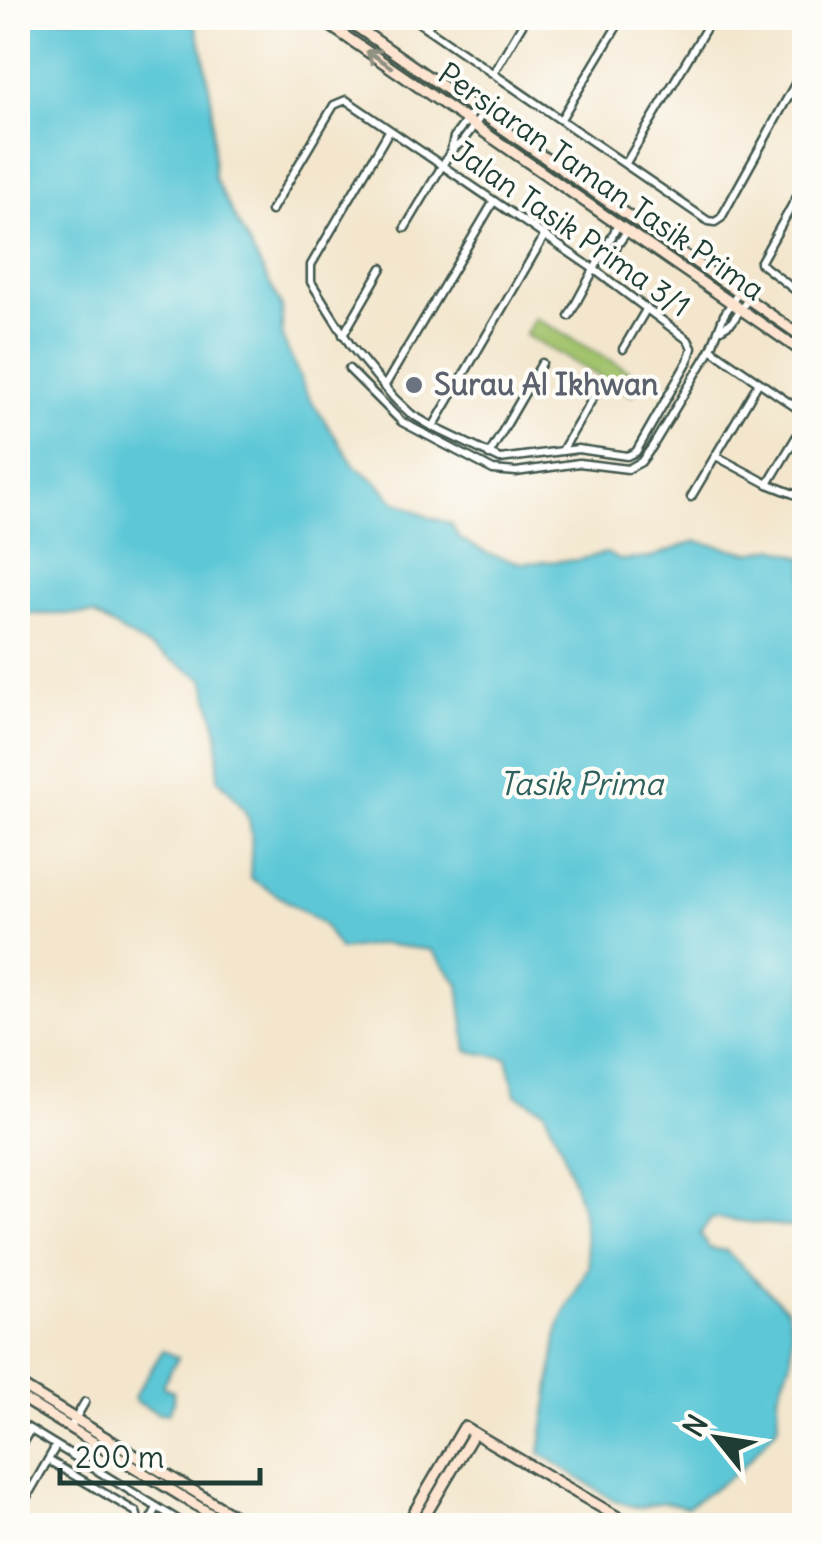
<svg xmlns="http://www.w3.org/2000/svg" width="822" height="1543" font-family="Delius,sans-serif">
	<style>
		.green { fill: #a2c36c; stroke: #608050; stroke-width: 2.5 }
		.water { fill: #5dc7d7; stroke: #3e8286; stroke-width: 2.5 }
		.lines { fill: none; stroke-linecap: round; stroke-linejoin: round }
		.street-casing { stroke: #3f564b; stroke-width: 11 }
		.secondary-casing { stroke: #3f564b; stroke-width: 14 }
		.street { stroke: #fff; stroke-width: 6 }
		.secondary { stroke: #fde4d0; stroke-width: 9 }
		.oneway { stroke: #8e9082 }
		.worship-dot { fill: #6b7280; stroke: #fdfcf7; stroke-width: 4 }
		.labels { text-anchor: middle; stroke-width: 8; stroke-linejoin: round; paint-order: stroke }
		.street-label { font-size: 30px; fill: #1f3d34; stroke: #fdfcf7 }
		.worship-label { font-size: 30px; font-weight: bold; fill: #5b616d; stroke: #fdfcf7; text-anchor: start }
		.water-label { font-size: 32px; font-style: italic; fill: #2e605d; stroke: #fdfcf7 }
	</style>
	<rect width="100%" height="100%" fill="#fdfcf7"/>
	<filter id="ink" filterUnits="userSpaceOnUse"><feTurbulence type="fractalNoise" baseFrequency=".01" numOctaves="2"/><feDisplacementMap in="SourceGraphic" scale="20" xChannelSelector="R" yChannelSelector="G"/><feConvolveMatrix kernelMatrix="1 2 1 2 8 2 1 2 1" color-interpolation-filters="sRGB"/></filter>
	<filter id="wash" filterUnits="userSpaceOnUse"><feTurbulence type="fractalNoise" baseFrequency=".0048" numOctaves="4" result="noise"/><feDisplacementMap in="SourceGraphic" scale="40" xChannelSelector="R" yChannelSelector="G"/><feGaussianBlur stdDeviation="2.25" result="paint"/><feColorMatrix in="noise" values="0 0 0 0 0 0 0 0 0 0 0 0 0 0 0 0 0 1.4 0 .05"/><feComposite in="paint" operator="in"/></filter>
	<g filter="url(#wash)">
		<rect width="100%" height="100%" fill="#f3e6cd"/>
		<!-- green -->
		<path class="green" d="M535,318L642,378L633,395L525,335Z"/>
		<!-- water -->
		<g class="water">
			<path d="M18,18H193L203,51L212,104L214,178L282,307V337L307,394L354,465L379,484L392,499L428,517L450,523L460,539L491,555L522,563L577,560L606,553L620,560L649,558L696,541L751,553L775,548L804,558V1228L712,1218L700,1234L709,1248L726,1251L787,1309L792,1334L791,1361L778,1395L779,1425L740,1470L687,1507L663,1502L639,1508L613,1500L540,1453L559,1325L589,1265L581,1206L562,1148L544,1110L516,1095L507,1058L467,1051L459,984L431,950L381,944L340,950L322,923L250,878C252,826 258,818 218,779V732L204,679L92,614H28L18,617Z"/>
			<path d="M163,1350L178,1358L163,1383V1387L173,1391L174,1402L168,1413H159L136,1402L134,1397Z"/>
		</g>
	</g>
	<g filter="url(#ink)">
		<g class="lines">
			<defs>
				<g id="street">
					<path d="M412,18L708,221L715,222L721,218L804,68"/>
					<path d="M427,28L433,18"/>
					<path d="M494,72L526,18"/>
					<path d="M561,119L622,18"/>
					<path d="M452,150L462,142L482,115"/>
					<path d="M626,163L712,18"/>
					<path d="M804,184L760,263L804,297"/>
					<path d="M271,211L334,105L346,100L595,270L688,340L692,348L688,361L636,452L627,456L578,449L500,459L433,427L411,414L394,398L351,346L311,282V265L389,131"/>
					<path d="M405,228L451,151L454,137L475,109"/>
					<path d="M603,256L614,250L628,230"/>
					<path d="M799,294L804,285"/>
					<path d="M569,316L618,225"/>
					<path d="M721,329L732,322L748,299"/>
					<path d="M343,335L382,268"/>
					<path d="M623,349L647,308"/>
					<path d="M711,349L804,413"/>
					<path d="M349,369L402,422L493,470L516,472L579,463L628,469L641,462L652,447L711,349L724,315L738,293"/>
					<path d="M384,387L494,201"/>
					<path d="M433,427L545,235"/>
					<path d="M563,449L597,391"/>
					<path d="M489,455L542,363"/>
					<path d="M716,456L768,484L804,498"/>
					<path d="M768,484L804,424"/>
					<path d="M691,497L759,382"/>
					<path d="M18,1422L188,1526"/>
					<path d="M70,1428L85,1402"/>
					<path d="M18,1450L30,1430"/>
					<path d="M48,1460L136,1512L138,1519L134,1526"/>
					<path d="M18,1512L56,1446"/>
					<path d="M147,1526L157,1508"/>
				</g>
				<g id="secondary">
					<path d="M319,18L804,353"/>
					<path d="M344,18L804,338"/>
					<path d="M18,1384L251,1526"/>
					<path d="M18,1396L230,1526"/>
					<path d="M406,1526L464,1427L633,1526"/>
					<path d="M419,1526L474,1433"/>
				</g>
			</defs>
			<!-- street casing -->
			<use href="#street" class="street-casing"/>
			<!-- secondary casing -->
			<use href="#secondary" class="secondary-casing"/>
			<!-- street -->
			<use href="#street" class="street"/>
			<!-- secondary -->
			<use href="#secondary" class="secondary"/>
		</g>
		<!-- one-way arrows -->
		<defs><path id="oneway-shaft" d="M-6 0H5M1.5-3L5.5 0L1.5 3" fill="none" stroke-width="1.6" stroke-linecap="round" stroke-linejoin="round" transform="scale(2.5)"/></defs>
		<use class="oneway" href="#oneway-shaft" transform="translate(379 59) rotate(-146)"/>
	</g>
	<!-- markers -->
	<circle class="worship-dot" cx="414" cy="385" r="10"/>
	<g class="labels">
		<!-- street labels -->
		<g class="street-label">
			<text transform="translate(601 182) rotate(35)" y="10">Persiaran Taman Tasik Prima</text>
			<text transform="translate(571 229) rotate(35)" y="10">Jalan Tasik Prima 3/1</text>
		</g>
		<!-- worship labels -->
		<g class="worship-label">
			<text x="434" y="395">Surau Al Ikhwan</text>
		</g>
		<!-- water labels -->
		<g class="water-label">
			<text x="581" y="795">Tasik Prima</text>
		</g>
	</g>
	<!-- margin -->
	<rect width="822" height="1543" fill="none" stroke="#fdfcf7" stroke-width="60"/>
	<!-- north arrow -->
	<g transform="translate(717 1438) rotate(300)" stroke="#fdfcf7" stroke-width="8" paint-order="stroke">
	<path d="M0-8L18 38L0 25L-18 38Z" fill="#1f3d34"/>
	<text y="-15" font-size="28" font-weight="bold" text-anchor="middle" fill="#1f3d34">N</text>
	</g>
	<!-- scale -->
	<path d="M60 1468v15h200v-15" fill="none" stroke="#1f3d34" stroke-width="5"/>
	<text x="75" y="1468" font-size="30" fill="#1f3d34" stroke="#fdfcf7" stroke-width="8" paint-order="stroke">200 m</text>
</svg>
